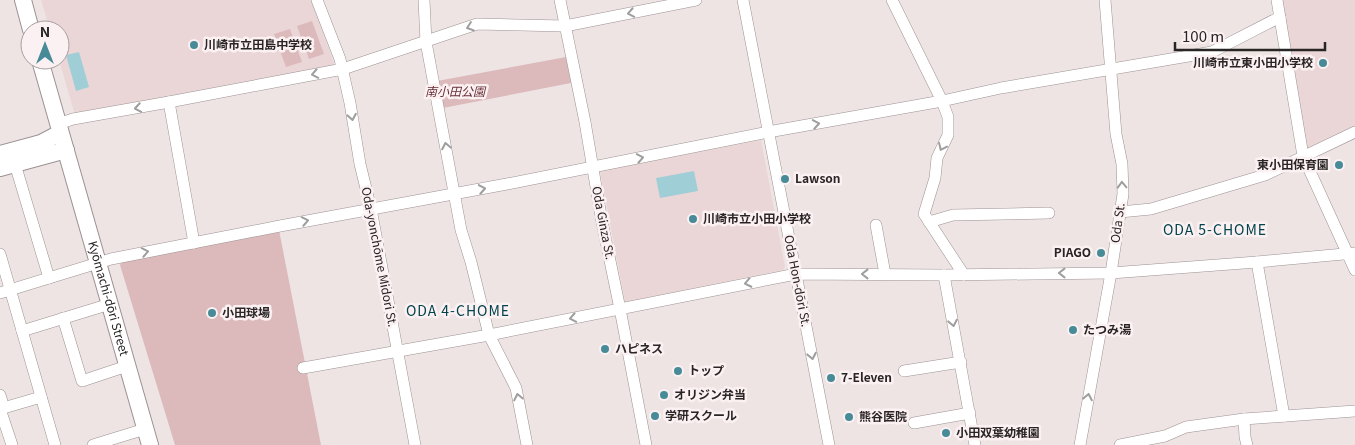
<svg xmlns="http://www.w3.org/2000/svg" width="1355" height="445" font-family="Georgia,'Noto Sans JP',serif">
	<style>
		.built { fill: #ead6d7 }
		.green { fill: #dcbabc }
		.water { fill: #a0ced6 }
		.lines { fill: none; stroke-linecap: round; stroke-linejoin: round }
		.street-casing { stroke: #9d9293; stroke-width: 12 }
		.secondary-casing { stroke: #9d9293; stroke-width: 18 }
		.street { stroke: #fff; stroke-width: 11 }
		.secondary { stroke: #fff; stroke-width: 16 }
		.oneway { stroke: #9f9d9d }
		.poi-dot { fill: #468b97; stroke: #fcf1f2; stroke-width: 2 }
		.labels { text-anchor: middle; stroke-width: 5; stroke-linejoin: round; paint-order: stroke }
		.poi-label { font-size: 12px; font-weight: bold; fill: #292525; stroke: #fcf1f2; text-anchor: start }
		.park-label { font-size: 12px; font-style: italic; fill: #652e35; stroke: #fcf1f2 }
		.street-label { font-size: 12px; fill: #292525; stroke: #fcf1f2 }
		.neighbourhood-label { font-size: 14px; letter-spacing: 1px; fill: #02434c; stroke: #fcf1f2 }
	</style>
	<rect width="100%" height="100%" fill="#efe4e4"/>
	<!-- built -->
	<g class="built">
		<path d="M41,0H311L334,63L331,68L75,115L59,60L60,30H50Z"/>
		<path d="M1281,0H1355V127L1307,149Z"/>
		<path d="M761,140L785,267L783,270L625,302L600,171Z"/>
	</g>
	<!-- green -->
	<g class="green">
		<path d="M312,21L324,54L309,59L297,26Z"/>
		<path d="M290,29L302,62L286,67L274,34Z"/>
		<path d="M566,57L571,83L443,108L437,81Z"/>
		<path d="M279,230L321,445H175L120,265L123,260Z"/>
	</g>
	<!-- water -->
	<g class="water">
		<path d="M79,52L89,87L76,91L66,55Z"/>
		<path d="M694,171L698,191L660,198L656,178Z"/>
	</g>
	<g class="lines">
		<defs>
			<g id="street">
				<path d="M317,0L340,59L350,103L360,164L371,209L415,445"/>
				<path d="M424,0L426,42L461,230L471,262L489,335L516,388L527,445"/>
				<path d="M560,0L585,122L602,222L620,309L646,445"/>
				<path d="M743,0L829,445"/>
				<path d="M892,0L942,101L948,117V135L937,158L935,178L924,214L964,275"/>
				<path d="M1277,0L1303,156L1355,270"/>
				<path d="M169,102L194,243"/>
				<path d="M58,124L73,119L169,102L343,69L477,24L565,26L696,0"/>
				<path d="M15,164L49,278"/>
				<path d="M1120,212L1151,209L1265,175L1355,132"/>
				<path d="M929,222L953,215L1049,213"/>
				<path d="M876,225L885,274"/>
				<path d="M0,254L55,445"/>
				<path d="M1257,262L1284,416"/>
				<path d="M944,275L975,445"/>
				<path d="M0,293L111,259L280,226L507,184L768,132L942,101L1001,88L1212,52L1280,17"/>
				<path d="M63,318L82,381L127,366"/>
				<path d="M22,331L110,304"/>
				<path d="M303,368L489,335L796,274L944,275L1111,273L1257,262L1355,253"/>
				<path d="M904,371L961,362"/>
				<path d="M0,395L4,408"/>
				<path d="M0,409L41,397"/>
				<path d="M0,409L12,445"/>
				<path d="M1244,419L1245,437L1247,445"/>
				<path d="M914,423L970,413"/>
				<path d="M93,445L145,429"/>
				<path d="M1080,445L1111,273L1123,194L1122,164L1116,134L1105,0"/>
				<path d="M1120,445L1165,436L1186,427L1244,419L1355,411"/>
			</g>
			<g id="secondary">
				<path d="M23,0L31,30"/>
				<path id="s1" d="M40,60L150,445"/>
				<path d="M0,154L41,143L60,133"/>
				<path d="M0,168L66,150"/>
			</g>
		</defs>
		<!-- street casing -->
		<use href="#street" class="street-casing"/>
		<!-- secondary casing -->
		<use href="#secondary" class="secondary-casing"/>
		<!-- street -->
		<use href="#street" class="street"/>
		<!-- secondary -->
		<use href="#secondary" class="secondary"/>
	</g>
	<!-- one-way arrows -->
	<defs><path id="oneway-chevron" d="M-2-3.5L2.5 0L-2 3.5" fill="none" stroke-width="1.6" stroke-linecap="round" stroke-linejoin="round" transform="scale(1.25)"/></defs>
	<g class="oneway">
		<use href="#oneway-chevron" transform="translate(631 13) rotate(169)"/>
		<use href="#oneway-chevron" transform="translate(470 27) rotate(161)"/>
		<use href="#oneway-chevron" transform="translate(315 74) rotate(169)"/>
		<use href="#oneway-chevron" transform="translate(138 108) rotate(170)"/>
		<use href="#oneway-chevron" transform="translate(352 117) rotate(80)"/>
		<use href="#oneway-chevron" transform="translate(816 124) rotate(-10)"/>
		<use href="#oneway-chevron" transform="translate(446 146) rotate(-101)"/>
		<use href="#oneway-chevron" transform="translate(942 147) rotate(115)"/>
		<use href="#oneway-chevron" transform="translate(640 158) rotate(-11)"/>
		<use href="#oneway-chevron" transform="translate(1122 185) rotate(-92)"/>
		<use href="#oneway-chevron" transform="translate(482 189) rotate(-10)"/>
		<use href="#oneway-chevron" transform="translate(305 221) rotate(-11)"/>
		<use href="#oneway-chevron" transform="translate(145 252) rotate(-11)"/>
		<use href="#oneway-chevron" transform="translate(1062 273) rotate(180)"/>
		<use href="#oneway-chevron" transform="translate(865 274) rotate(-180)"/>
		<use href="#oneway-chevron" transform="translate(748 283) rotate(168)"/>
		<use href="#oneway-chevron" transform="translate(573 318) rotate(169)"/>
		<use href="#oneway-chevron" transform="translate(953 323) rotate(79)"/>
		<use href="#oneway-chevron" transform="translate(812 356) rotate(79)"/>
		<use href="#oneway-chevron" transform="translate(518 397) rotate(-102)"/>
		<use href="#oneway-chevron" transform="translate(1088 397) rotate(-79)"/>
	</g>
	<!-- markers -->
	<g class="poi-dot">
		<circle cx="194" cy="45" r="5"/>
		<circle cx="1323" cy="63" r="5"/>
		<circle cx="1339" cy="165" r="5"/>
		<circle cx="785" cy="179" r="5"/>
		<circle cx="693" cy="219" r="5"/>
		<circle cx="1101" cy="253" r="5"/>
		<circle cx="212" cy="313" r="5"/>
		<circle cx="1073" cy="330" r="5"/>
		<circle cx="605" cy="349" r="5"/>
		<circle cx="678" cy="371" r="5"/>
		<circle cx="831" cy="378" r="5"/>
		<circle cx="664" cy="395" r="5"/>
		<circle cx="655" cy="416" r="5"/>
		<circle cx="849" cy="417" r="5"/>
		<circle cx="946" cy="433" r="5"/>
	</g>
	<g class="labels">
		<!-- poi labels -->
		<g class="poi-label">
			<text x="204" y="49">川崎市立田島中学校</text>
			<text x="1313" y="67" text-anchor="end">川崎市立東小田小学校</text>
			<text x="1329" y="169" text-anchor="end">東小田保育園</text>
			<text x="795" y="183">Lawson</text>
			<text x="703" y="223">川崎市立小田小学校</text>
			<text x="1091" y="257" text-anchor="end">PIAGO</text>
			<text x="222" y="317">小田球場</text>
			<text x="1083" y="334">たつみ湯</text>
			<text x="615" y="353">ハピネス</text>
			<text x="688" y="375">トップ</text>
			<text x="841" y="382">7-Eleven</text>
			<text x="674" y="399">オリジン弁当</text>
			<text x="665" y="420">学研スクール</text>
			<text x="859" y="421">熊谷医院</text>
			<text x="956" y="437">小田双葉幼稚園</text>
		</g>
		<!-- park labels -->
		<g class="park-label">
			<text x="455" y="96">南小田公園</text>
		</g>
		<!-- street labels -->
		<g class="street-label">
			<text transform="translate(603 223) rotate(79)" y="4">Oda Ginza St.</text>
			<text transform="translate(1118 223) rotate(-82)" y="4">Oda St.</text>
			<text transform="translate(379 257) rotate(79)" y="4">Oda-yonchōme Midori St.</text>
			<text transform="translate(797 281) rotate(79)" y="4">Oda Hon-dōri St.</text>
			<text dy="4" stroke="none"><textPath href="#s1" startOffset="248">Kyōmachi-dōri Street</textPath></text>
		</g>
		<!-- neighbourhood labels -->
		<g class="neighbourhood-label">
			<text x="1215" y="235">ODA 5-CHOME</text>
			<text x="458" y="316">ODA 4-CHOME</text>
		</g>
	</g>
	<!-- north arrow -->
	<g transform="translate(45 45)"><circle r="24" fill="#fcf1f2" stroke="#a89fa0"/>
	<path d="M0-4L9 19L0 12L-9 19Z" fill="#468b97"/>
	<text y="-8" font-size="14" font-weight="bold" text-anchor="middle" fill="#292525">N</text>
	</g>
	<!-- scale -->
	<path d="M1175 42v8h150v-8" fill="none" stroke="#292525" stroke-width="2.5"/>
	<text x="1182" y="42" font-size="15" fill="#292525" stroke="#fcf1f2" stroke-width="4" paint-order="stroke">100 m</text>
</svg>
